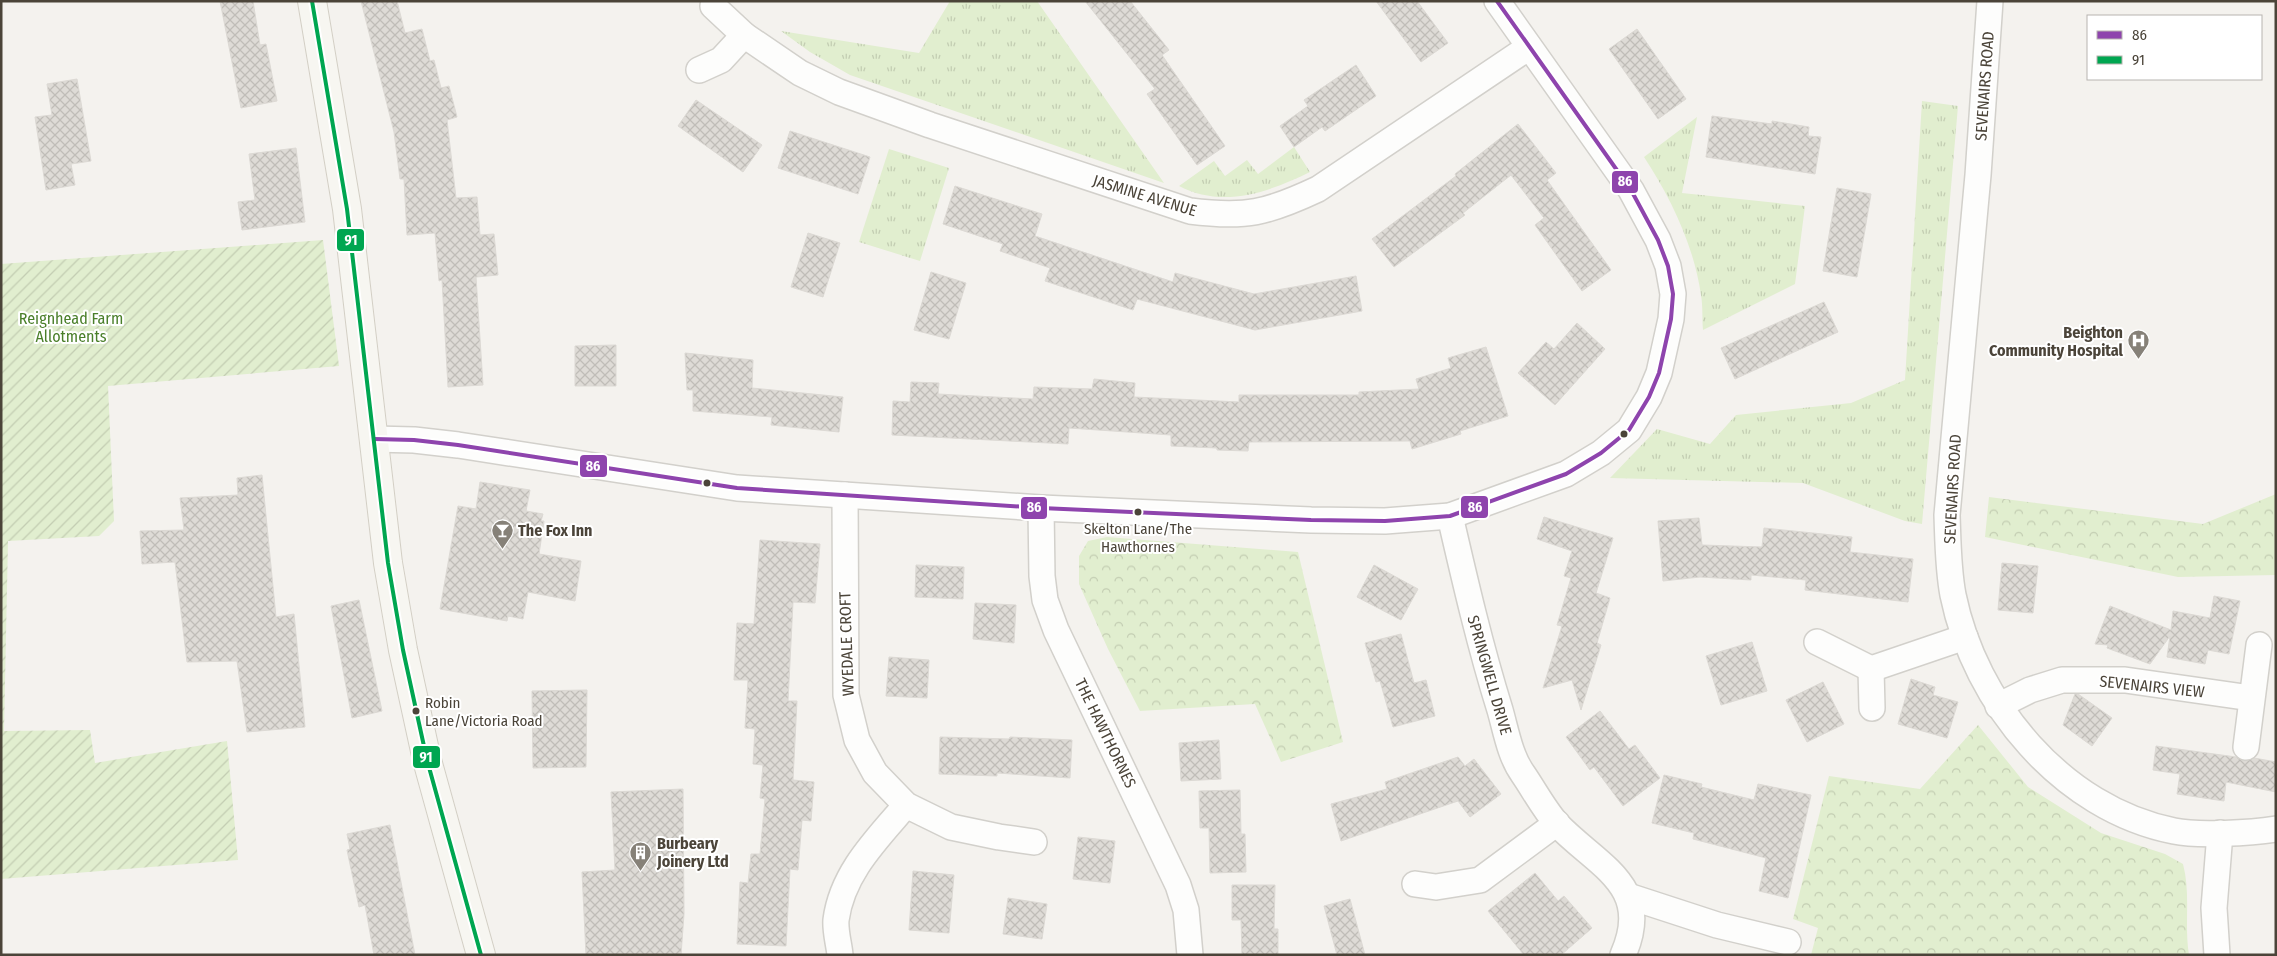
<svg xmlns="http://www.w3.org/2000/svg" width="2277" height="956" font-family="'Fira Sans Condensed',sans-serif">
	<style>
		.grass { fill: url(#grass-tufts) }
		.forest { fill: url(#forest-crowns) }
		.garden { fill: url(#garden-furrows) }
		.building { fill: url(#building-cross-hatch); stroke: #dcd9d4 }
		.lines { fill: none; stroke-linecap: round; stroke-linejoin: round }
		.street-casing { stroke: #d2d0cb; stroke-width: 28 }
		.secondary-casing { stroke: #d3cfc5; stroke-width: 30 }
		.street { stroke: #fdfdfc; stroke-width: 25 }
		.secondary { stroke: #f7f6f1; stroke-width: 28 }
		.bus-1-casing { stroke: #fff; stroke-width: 8 }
		.bus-2-casing { stroke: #fff; stroke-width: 8 }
		.bus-1 { stroke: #8e44ad; stroke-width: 4 }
		.bus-2 { stroke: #00a651; stroke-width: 4 }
		.bus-dot { fill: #4b4439; stroke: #fff; stroke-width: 2 }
		.labels { text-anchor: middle; stroke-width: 4; stroke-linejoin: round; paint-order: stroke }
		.bus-label { font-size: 15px; fill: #4b4439; stroke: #fff }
		.street-label { font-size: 16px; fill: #4b4439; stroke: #fff }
		.park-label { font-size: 16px; fill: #4a7f2a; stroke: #fff }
		.poi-label { font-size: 16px; font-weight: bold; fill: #4b4439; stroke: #fff; text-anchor: start }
		.line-badge { stroke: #fff; stroke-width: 2 }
		.badge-label { font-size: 14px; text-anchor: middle; font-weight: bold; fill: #fff }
	</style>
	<defs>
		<pattern id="grass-tufts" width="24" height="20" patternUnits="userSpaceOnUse" patternTransform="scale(1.25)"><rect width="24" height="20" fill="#e1eecf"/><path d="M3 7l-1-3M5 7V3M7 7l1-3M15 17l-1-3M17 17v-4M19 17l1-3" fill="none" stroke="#c3cdb2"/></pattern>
		<pattern id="forest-crowns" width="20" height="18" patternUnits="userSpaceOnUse" patternTransform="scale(1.25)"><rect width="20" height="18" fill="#e1eecf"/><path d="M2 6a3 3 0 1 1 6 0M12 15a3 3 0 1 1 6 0" fill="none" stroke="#c3cdb2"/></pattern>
		<pattern id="garden-furrows" width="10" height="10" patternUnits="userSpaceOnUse" patternTransform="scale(1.25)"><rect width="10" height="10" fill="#e1eecf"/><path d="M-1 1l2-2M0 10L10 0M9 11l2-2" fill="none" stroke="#c3cdb2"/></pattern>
		<pattern id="building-cross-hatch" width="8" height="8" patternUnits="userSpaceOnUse" patternTransform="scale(1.25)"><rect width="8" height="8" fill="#dedbd6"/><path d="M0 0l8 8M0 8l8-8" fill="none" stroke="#c0bdb8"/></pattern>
	</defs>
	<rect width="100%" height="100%" fill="#f4f2ee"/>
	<!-- grass -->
	<g class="grass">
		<path d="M950,1H1037L1164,183L850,75L810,52L781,31L919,53Z"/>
		<path d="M1922,101L1958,106L1922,524L1905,521L1803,483L1610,478L1657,429L1710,444L1736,415L1851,403L1905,380Z"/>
		<path d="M1697,117L1682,193L1805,206L1795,284L1703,330C1702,319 1703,307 1701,295C1694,246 1671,198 1644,157Z"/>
		<path d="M1294,147L1310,172C1269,192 1223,209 1179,186L1214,161L1225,176L1247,160L1258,174Z"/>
		<path d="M889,149L949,168L920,261L859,242Z"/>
	</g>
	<!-- forest -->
	<g class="forest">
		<path d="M2276,494V575L2178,577L1985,537L1989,497L2203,524Z"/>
		<path d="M1107,537L1298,552L1343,742L1281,762L1255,704L1140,711L1108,649L1079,584V556L1088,541Z"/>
		<path d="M1978,725L2028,787L2101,833L2165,854L2183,864C2191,894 2184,924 2189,955H1811L1818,928L1793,919L1829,776L1920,789Z"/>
	</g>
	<!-- garden -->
	<path class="garden" d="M323,240L339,366L108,386L114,521L99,536L8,541L4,731L90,730L95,763L227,741L238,860L1,879V264Z"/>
	<!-- building -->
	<g class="building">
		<path d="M220,1H253L260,45L266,44L277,101L241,108Z"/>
		<path d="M361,1H397L405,33L422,29L430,61L434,60L441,88L449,86L457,117L447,120L456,198L477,197L480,235L494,234L498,275L476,277L483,385L448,387L442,280L439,281L435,233L407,235L404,179H400L394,132Z"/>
		<path d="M1085,1H1130L1169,50L1162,55L1225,146L1197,165L1147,94L1155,89Z"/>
		<path d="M1376,1H1417L1448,43L1421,62Z"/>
		<path d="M1637,29L1686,99L1658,119L1609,49Z"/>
		<path d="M1356,65L1376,96L1325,131L1322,127L1294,147L1280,126L1308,106L1304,100Z"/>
		<path d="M77,79L91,161L71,164L75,185L46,190L35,117L52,115L47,84Z"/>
		<path d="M696,100L762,145L743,172L678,126Z"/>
		<path d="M1712,116L1772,124V121L1809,127L1808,136L1821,137L1815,174L1706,157Z"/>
		<path d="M1518,124L1556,173L1547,180L1611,270L1582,291L1535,225L1544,218L1511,175L1463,213L1465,215L1394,267L1372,239L1456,176L1455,174Z"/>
		<path d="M790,131L870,157L858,194L778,168Z"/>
		<path d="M296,148L305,222L242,230L238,202L255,200L249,154Z"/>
		<path d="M955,186L1042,214L1035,236L1173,282L1175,273L1254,294L1356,276L1362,311L1255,330L1137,299L1133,310L1045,281L1050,268L1000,251L1003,244L943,224Z"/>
		<path d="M1837,188L1871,194L1857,277L1823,271Z"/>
		<path d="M808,233L840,243L823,297L791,287Z"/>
		<path d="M931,272L966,283L949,339L914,330Z"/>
		<path d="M1824,302L1838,332L1735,379L1721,348Z"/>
		<path d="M1577,323L1605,349L1555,405L1518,373L1546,342L1554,349Z"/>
		<path d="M616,345V386H575V346Z"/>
		<path d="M1486,347L1508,416L1460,431L1461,434L1412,449L1410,441L1249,442L1248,451L1217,450V448L1171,446V435L1069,428L1068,444L892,435L893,401L910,402L911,382L939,383L938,394L1033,399L1034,387L1092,389L1094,379L1135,383L1134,397L1239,402V395H1359V392L1419,389L1416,379L1451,368L1448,358Z"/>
		<path d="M685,353L753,360L752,388L843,397L839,432L771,425L772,417L693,411V390H687Z"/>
		<path d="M262,475L276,617L294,614L305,727L247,732L237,661L187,662L175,562L142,564L140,531L184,530L180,498L238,495L237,478Z"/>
		<path d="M480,482L530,490L526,511L543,514L541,521H544L539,554L581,561L575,601L528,592L523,619L508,616L507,621L440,609L458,506L476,509Z"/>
		<path d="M1544,517L1613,538L1596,593L1610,598L1597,643L1601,645L1581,710L1572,680L1543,688L1562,626L1557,625L1571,578L1564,576L1572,551L1537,539Z"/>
		<path d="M1699,518L1702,545L1762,547L1764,528L1852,537L1850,552L1913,559L1908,602L1805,590L1806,580L1751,575V580L1700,577L1663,581L1658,521Z"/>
		<path d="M760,540L820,544L815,603L793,602L788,701H797L793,780L814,782L811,821L802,820L798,870L790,869L786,946L737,944L740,882L748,883L751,854H760L765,799L760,798L763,765L753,764L755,729L745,728L748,680H734L737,623L754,624Z"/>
		<path d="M2002,563L2038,566L2033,613L1998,610Z"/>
		<path d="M916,565L964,567L963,599L915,597Z"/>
		<path d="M1374,565L1418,589L1401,620L1357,597Z"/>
		<path d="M2214,596L2240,601L2229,654L2208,650L2205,664L2167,657L2170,636L2150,664L2107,648L2108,645L2095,644L2110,606L2171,630L2173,611L2210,618Z"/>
		<path d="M359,600L382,711L352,718L331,606Z"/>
		<path d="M975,603L1016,605L1014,643L973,639Z"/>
		<path d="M1401,634L1414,683L1426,680L1435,716L1393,727L1380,681L1376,682L1365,643Z"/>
		<path d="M1752,642L1767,691L1721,705L1706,656Z"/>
		<path d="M889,657L929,660L927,698L886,696Z"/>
		<path d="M1911,679L1935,687L1933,695L1958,702L1947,738L1898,724Z"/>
		<path d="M1823,682L1844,724L1807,742L1786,700Z"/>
		<path d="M587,690L586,767L533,768L532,691Z"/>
		<path d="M2075,694H2078L2112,718L2092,746L2063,725Z"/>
		<path d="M1600,711L1629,749L1635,745L1660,778L1623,806L1594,767L1590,770L1566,737Z"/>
		<path d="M940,737L1009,739L1010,737L1072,740L1070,778L997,773V776L939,774Z"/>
		<path d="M1219,740L1221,779L1181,781L1179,743Z"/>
		<path d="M2156,746L2236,757L2244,761L2254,758L2276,762V792L2226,782L2224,801L2177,794L2180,774L2153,770Z"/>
		<path d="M1458,757L1465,766L1474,759L1501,794L1470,817L1458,801L1341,841L1331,804L1387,789L1385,782Z"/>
		<path d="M1664,775L1702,784L1701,787L1754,800L1758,784L1811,795L1788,898L1759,891L1766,858L1693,839L1694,833L1652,823Z"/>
		<path d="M683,789L684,914L681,955H586L582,872L615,870L611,792Z"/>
		<path d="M1240,790L1241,834H1245L1246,872L1210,873L1209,828H1200L1199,791Z"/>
		<path d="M390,825L415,955H374L365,905L359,907L347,850L350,849L347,834Z"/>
		<path d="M1078,837L1115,841L1110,883L1073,879Z"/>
		<path d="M913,871L954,875L949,933L909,930Z"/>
		<path d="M1535,873L1558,901L1564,896L1592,928L1561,955H1524L1488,911Z"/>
		<path d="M1232,885H1275L1274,929H1278V955H1242L1241,920H1232Z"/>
		<path d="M1008,898L1047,904L1042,939L1003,934Z"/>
		<path d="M1350,899L1365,955H1337L1324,906Z"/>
	</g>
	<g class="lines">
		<defs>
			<g id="street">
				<path d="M1990,1L1978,175L1947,515C1948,542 1948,569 1953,595C1975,703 2062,809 2174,831C2198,836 2251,833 2276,829"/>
				<path d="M744,35L800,73L839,92L930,125L1190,211C1246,218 1267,213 1318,189L1529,47"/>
				<path d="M699,70L721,60L744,35L713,6"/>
				<path d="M374,439L414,440L458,445L737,488L1041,508L1311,520L1385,521L1450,516L1566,474L1601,453L1629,430L1649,397L1659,373L1671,319L1673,294L1668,266L1658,240L1631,190L1497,1"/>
				<path d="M845,495L846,695L857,740L875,773L906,805L951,827L999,837L1034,842"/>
				<path d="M1041,508L1042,576L1045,600L1056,630L1178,885L1186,910L1190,955"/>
				<path d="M1450,516C1465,581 1480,646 1500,710C1506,731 1510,756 1523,774C1534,790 1544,809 1557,824C1597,866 1654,885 1623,955"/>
				<path d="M1817,642L1871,669L1965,637"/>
				<path d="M1871,669L1872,708"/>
				<path d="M1998,706L2030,690L2062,680H2125L2251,698"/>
				<path d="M2246,747L2259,645"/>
				<path d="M1415,884L1436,887L1480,880L1557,823"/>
				<path d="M1628,896L1717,925L1788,942"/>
				<path d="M840,955C839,944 835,931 836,920C842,873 877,839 906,805"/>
				<path d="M2217,955L2214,908L2220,833"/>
			</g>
			<path id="secondary" d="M312,1L347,209L388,563L403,650L427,760L481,955"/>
		</defs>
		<!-- street casing -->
		<use href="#street" class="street-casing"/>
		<!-- secondary casing -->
		<use href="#secondary" class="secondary-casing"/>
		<!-- street -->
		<use href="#street" class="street"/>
		<!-- secondary -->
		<use href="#secondary" class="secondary"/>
		<defs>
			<path id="bus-1" d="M374,439L414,440L458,445L737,488L1041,508L1311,520L1385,521L1450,516L1566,474L1601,453L1629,430L1649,397L1659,373L1671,319L1673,294L1668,266L1658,240L1631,190L1497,1"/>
			<path id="bus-2" d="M312,1L347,209L388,563L403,650L427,760L481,955"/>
		</defs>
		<!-- bus-1 casing -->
		<use href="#bus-1" class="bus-1-casing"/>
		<!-- bus-2 casing -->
		<use href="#bus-2" class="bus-2-casing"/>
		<!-- bus-1 -->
		<use href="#bus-1" class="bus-1"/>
		<!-- bus-2 -->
		<use href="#bus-2" class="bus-2"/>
	</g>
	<!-- icons -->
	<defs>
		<symbol id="hospital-pin" viewBox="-11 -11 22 30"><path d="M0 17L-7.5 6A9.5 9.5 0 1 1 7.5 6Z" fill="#868178" stroke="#fff"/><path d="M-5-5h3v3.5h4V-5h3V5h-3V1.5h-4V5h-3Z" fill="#fff"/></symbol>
		<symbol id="bar-pin" viewBox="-11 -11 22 30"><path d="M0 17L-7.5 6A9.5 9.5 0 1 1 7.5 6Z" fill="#868178" stroke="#fff"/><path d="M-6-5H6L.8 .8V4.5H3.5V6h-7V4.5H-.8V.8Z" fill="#fff"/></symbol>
		<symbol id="building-pin" viewBox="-11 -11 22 30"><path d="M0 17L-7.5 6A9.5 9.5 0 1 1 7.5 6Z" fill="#868178" stroke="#fff"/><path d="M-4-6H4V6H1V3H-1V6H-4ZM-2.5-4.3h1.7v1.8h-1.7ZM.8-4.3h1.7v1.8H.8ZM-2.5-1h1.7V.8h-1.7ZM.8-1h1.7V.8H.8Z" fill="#fff"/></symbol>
	</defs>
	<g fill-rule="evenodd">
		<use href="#hospital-pin" x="2126" y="328" width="25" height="34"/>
		<use href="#bar-pin" x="490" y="518" width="25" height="34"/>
		<use href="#building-pin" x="628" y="840" width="25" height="34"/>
	</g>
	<!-- markers -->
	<g class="bus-dot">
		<circle cx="1624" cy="434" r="4.5"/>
		<circle cx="707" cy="483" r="4.5"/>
		<circle cx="1138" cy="512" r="4.5"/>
		<circle cx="416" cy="711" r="4.5"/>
	</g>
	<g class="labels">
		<!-- bus labels -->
		<g class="bus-label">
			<text x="1138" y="534">Skelton Lane/The<tspan x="1138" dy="18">Hawthornes</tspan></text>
			<text x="425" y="708" text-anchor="start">Robin<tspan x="425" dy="18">Lane/Victoria Road</tspan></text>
		</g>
		<!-- street labels -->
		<g class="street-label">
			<text transform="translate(1984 86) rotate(-86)" y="6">SEVENAIRS ROAD</text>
			<text transform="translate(1145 195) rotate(17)" y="6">JASMINE AVENUE</text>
			<text transform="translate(1952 489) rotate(-87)" y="6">SEVENAIRS ROAD</text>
			<text transform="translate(846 644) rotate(-92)" y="6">WYEDALE CROFT</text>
			<text transform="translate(1490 675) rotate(74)" y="6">SPRINGWELL DRIVE</text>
			<text transform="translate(2152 686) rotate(6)" y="6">SEVENAIRS VIEW</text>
			<text transform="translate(1106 733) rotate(64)" y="6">THE HAWTHORNES</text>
		</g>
		<!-- park labels -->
		<g class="park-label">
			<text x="71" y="324">Reignhead Farm<tspan x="71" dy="18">Allotments</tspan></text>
		</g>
		<!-- poi labels -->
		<g class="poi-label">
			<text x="2123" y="338" text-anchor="end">Beighton<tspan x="2123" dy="18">Community Hospital</tspan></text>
			<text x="518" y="536">The Fox Inn</text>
			<text x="657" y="849">Burbeary<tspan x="657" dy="18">Joinery Ltd</tspan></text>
		</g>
	</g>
	<g class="line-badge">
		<rect x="1611" y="170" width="28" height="24" rx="5" fill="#8e44ad"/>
		<rect x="336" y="228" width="29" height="24" rx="5" fill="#00a651"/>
		<rect x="579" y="454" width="29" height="24" rx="5" fill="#8e44ad"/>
		<rect x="1460" y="495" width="29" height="24" rx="5" fill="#8e44ad"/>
		<rect x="1020" y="496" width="28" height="24" rx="5" fill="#8e44ad"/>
		<rect x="412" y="745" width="29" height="24" rx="5" fill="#00a651"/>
	</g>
	<g class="badge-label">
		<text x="1625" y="186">86</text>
		<text x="351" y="245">91</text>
		<text x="593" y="471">86</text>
		<text x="1475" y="512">86</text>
		<text x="1034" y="512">86</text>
		<text x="426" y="762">91</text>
	</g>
	<!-- border -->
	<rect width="2277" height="956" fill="none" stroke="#4b4439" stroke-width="5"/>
	<!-- legend -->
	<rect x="2087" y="15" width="175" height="65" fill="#ffffff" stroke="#b7b4b0"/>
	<rect x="2097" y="31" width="25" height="8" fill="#8e44ad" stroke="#b7b4b0"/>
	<text x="2132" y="40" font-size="15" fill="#4b4439">86</text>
	<rect x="2097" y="56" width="25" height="8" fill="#00a651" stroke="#b7b4b0"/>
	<text x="2132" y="65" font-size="15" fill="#4b4439">91</text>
</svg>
